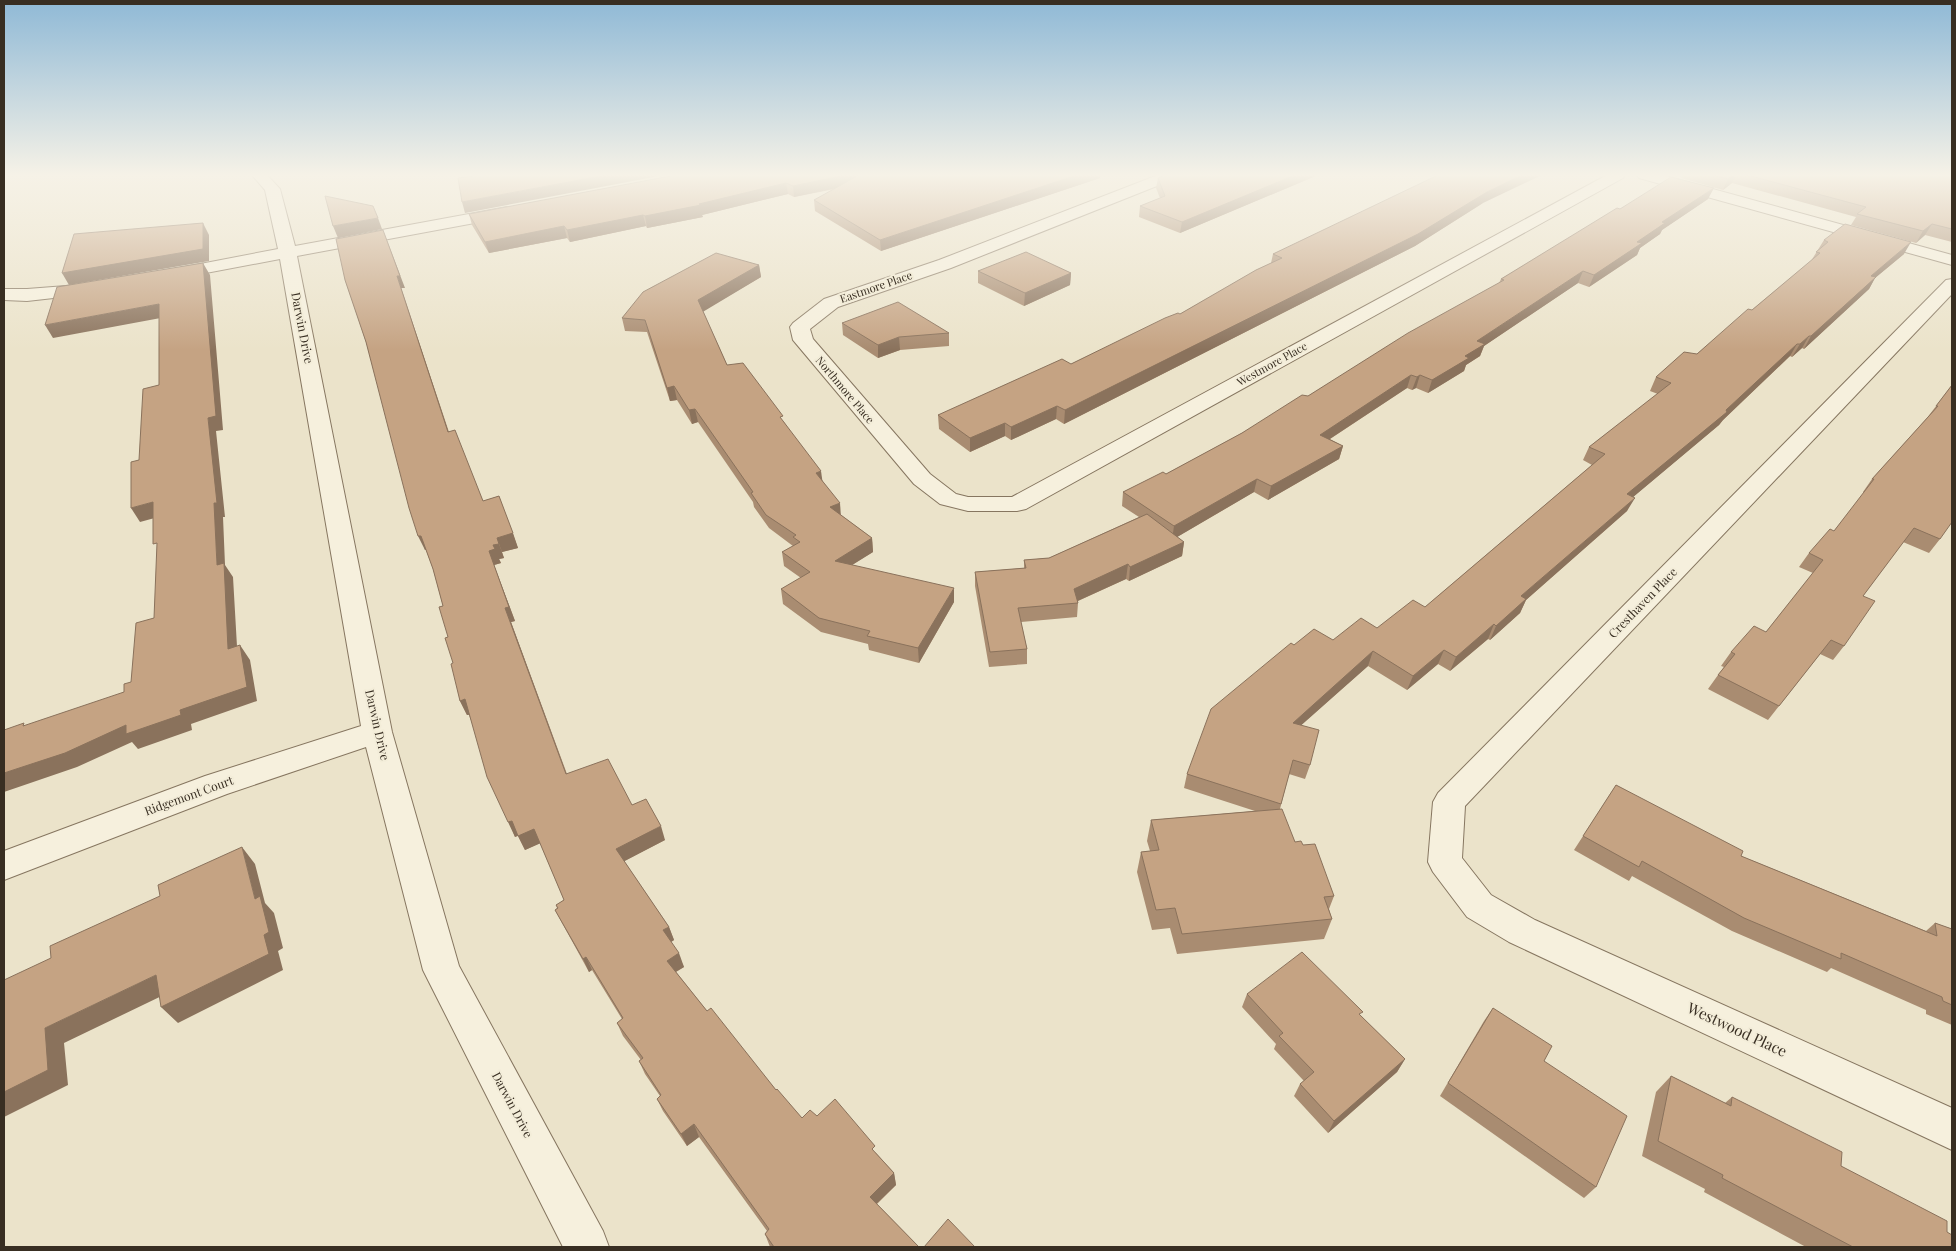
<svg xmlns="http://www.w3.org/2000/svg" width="1956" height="1251" font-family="'Playfair Display',serif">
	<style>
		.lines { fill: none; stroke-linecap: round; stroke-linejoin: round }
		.minor-casing { stroke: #867660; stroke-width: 2 }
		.minor { fill: #f6f0dd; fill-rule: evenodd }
		.wall { fill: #a98c71 }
		.shaded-wall { fill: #8a725c }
		.building { fill: #c5a383; stroke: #8a725c }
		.labels { text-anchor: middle; stroke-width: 4; stroke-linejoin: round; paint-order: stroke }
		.far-street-label { font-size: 11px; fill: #382e22; stroke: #f3edd9 }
		.street-label { font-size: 12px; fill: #382e22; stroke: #f3edd9 }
		.near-street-label { font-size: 15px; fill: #382e22; stroke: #f3edd9 }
	</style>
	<rect width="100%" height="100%" fill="#ebe3ca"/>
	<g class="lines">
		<defs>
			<g id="minor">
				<path d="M252,175H267L280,189L295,246L507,207L513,209L515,212L513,215L507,217L297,256L392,732L459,966L603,1231L609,1247H563L429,982L423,970L366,747L227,794L4,880V851L205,776L361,726L280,259L169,280L163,279L160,275L163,271L169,270L278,249L265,190Z"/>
				<path d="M1158,175H1179L1177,178L951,268L838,307L810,329L813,339L930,474L956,494L968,497H1012L1607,175H1625L1623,178L1026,509L1017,511H968L940,504L914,484L793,340L790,327L793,323L824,299L939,260Z"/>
				<path d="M1637,175H1662L1952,255V265L1639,178Z"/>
				<path d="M1952,279V294L1465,806L1462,858L1491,895L1535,920L1952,1108V1150L1509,942L1467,917L1433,872L1428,862L1433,802L1438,793L1946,280Z"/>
				<path d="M92,284L98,285L101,289L98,293L27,301L4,300V289H27Z"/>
			</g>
		</defs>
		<!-- minor casing -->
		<use href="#minor" class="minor-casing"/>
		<!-- minor -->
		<use href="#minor" class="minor"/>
	</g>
	<!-- wall -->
	<g class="wall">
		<path d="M676,175H1100V178L881,251L815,211L814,200L835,189L794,197L788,194L702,215L703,217L647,228L646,226L570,242L567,238L489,253L472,225L469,214Z"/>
		<path d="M1318,175L1180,233L1139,217L1140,206L1160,198L1156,188L1158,178Z"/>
		<path d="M1683,175H1952V242L1925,235L1916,243L1851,225L1856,217L1732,183L1723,190L1681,178Z"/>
		<path d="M1708,199L1662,230L1660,234L1640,248L1637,255L1589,287L1578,283L1484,346L1480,356L1466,365L1464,371L1428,393L1416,388L1412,390L1407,388L1330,439L1343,446L1339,459L1268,500L1254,492L1177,537L1184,542L1182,556L1129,581L1126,579L1078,601V603L1077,617L1021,622L1027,649V664L989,667L975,586V572L1024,568V560L1049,558L1139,517L1122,506L1123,492L1166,474L1242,433L1308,396L1499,283L1501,279L1620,209Z"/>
		<path d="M1483,203L1415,246L1064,424L1056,419L1011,440L1005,436L970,452L939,429L938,415L1071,364L1180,314L1271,263L1273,254Z"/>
		<path d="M1824,240L1904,254L1875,278L1869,289L1804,349L1802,348L1792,357L1790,356L1723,420L1719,425L1633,497L1627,511L1526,600L1520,613L1490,640L1488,639L1450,671L1438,664L1407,690L1368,666L1301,725L1310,765L1305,779L1289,774L1280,809L1295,842L1334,896L1329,909L1332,919L1324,939L1177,954L1170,928L1152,930L1137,872L1141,852L1150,851L1147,841L1151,820L1255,811L1184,788L1187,774L1294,645L1333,640L1377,628L1425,607L1592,465L1583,460L1589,447L1658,394L1650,391L1656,377L1697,354L1752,310L1811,261Z"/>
		<path d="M759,265L761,277L703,311L727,365L784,422L823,482L841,515L872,538L873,552L852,565L954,602L919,663L869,650L868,644L821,632L783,604L781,589L801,578L784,566L782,552L793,546L769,528L754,507L753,502L698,422L692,424L677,400L670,401L647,332L625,331L622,318Z"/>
		<path d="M978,271L1071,273L1070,285L1024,306L978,283Z"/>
		<path d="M345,280L405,288H401L449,432L483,501L499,496L518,548L502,552L504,558L499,559L501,563L494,565L515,621L511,622L567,774L632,805L665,840L624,861L669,927L674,940L671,942L684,967L676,972L707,1011L776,1090L802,1118L817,1116L876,1153L894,1173L896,1185L877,1204L919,1247H770L765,1234L767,1231L699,1137L687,1146L663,1111L657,1099L660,1096L645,1074L639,1061L641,1060L623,1036L617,1023L622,1019L592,970L589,972L562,923L555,910L557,908L556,905L564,900L540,843L525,850L518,836L515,837L469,715H467L460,701L453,663L443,606L433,569L426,550H425L366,342Z"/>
		<path d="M842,323L949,333V346L900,350L878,358L843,335Z"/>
		<path d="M1952,385L1940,539L1929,553L1903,542L1863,596L1844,646L1833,660L1820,654L1768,720L1708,689L1718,675L1724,667L1721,666L1731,652L1766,632L1813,573L1799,567L1809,553L1834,531L1864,493L1863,492L1872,479L1927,418Z"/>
		<path d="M1616,785L1741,856L1926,931L1935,923L1952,929V1025L1926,1014V1010L1831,968L1827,972L1732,931L1632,876L1629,881L1574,850Z"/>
		<path d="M1247,994L1361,1016L1405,1059L1397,1072L1328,1133L1294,1096L1300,1084L1304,1081L1274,1049L1276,1044L1242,1007Z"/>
		<path d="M1493,1008L1544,1061L1596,1187L1584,1198L1440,1096L1484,1021Z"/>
		<path d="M1671,1076L1725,1103L1732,1097L1841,1166L1947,1232L1952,1247H1806L1704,1192L1705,1189L1642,1156L1656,1092Z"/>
	</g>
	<!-- shaded-wall -->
	<g class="shaded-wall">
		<path d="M606,175H664L465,213L462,202Z"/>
		<path d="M846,175H868L869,181L794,197L793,186Z"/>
		<path d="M1077,175H1100V178L881,251L880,240Z"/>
		<path d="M1295,175H1318L1180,233L1182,222Z"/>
		<path d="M1522,175H1542L1483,203L1415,246L1064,424L1065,410L1487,192Z"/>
		<path d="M1733,175H1736L1732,183L1723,190L1728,179Z"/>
		<path d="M786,183L788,194L702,215L703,217L647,228L645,216Z"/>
		<path d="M1714,188L1708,199L1662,230L1660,234L1640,248L1637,255L1589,287L1594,275L1662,222Z"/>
		<path d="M643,215L646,226L570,242L567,230Z"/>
		<path d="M378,218L382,229L338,238L333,226Z"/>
		<path d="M203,223L209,235V261L69,285L62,273Z"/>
		<path d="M1932,224L1925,235L1916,243L1923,231Z"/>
		<path d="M564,226L567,238L489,253L485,242Z"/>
		<path d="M383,230L405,288H401L453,446L448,432L397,276Z"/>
		<path d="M1911,242L1904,254L1875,278L1869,289L1804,349L1811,336L1871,276Z"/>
		<path d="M203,263L210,275L223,430L216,431L225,517H223L225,565L233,577L238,664L228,649L217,565L208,418Z"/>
		<path d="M759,265L761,277L701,313L698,300Z"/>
		<path d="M1583,271L1578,283L1484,346L1480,356L1466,365L1464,371L1428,393L1432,380L1477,341Z"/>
		<path d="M1071,273L1070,285L1024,306L1025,293Z"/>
		<path d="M159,304L166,317L53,338L45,325Z"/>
		<path d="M1809,336L1802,348L1792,357L1800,344Z"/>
		<path d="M899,337L900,350L878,358V345Z"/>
		<path d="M1797,344L1790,356L1723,420L1719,425L1620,508L1627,494L1726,410Z"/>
		<path d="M1411,375L1407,388L1316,448L1320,435Z"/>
		<path d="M1420,375L1416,388L1412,390L1417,377Z"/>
		<path d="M674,386L677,400L670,401L667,388Z"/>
		<path d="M1057,406L1056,419L1011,440V427Z"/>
		<path d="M695,409L698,422L692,424L689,410Z"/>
		<path d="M1005,423V436L970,452V438Z"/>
		<path d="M1343,446L1339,459L1268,500L1271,486Z"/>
		<path d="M821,471L823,485L816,473Z"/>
		<path d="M1257,479L1254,492L1172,540L1174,526Z"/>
		<path d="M1635,498L1627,511L1526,600L1520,613L1490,640L1496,626L1521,596Z"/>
		<path d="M153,502L162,516L140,522L131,508Z"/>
		<path d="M840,503L841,517L830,507Z"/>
		<path d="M513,533L518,548L502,552L497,538Z"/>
		<path d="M418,536H421L427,550H425Z"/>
		<path d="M872,538L873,552L836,575L835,561Z"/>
		<path d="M1184,542L1182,556L1129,581L1130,567Z"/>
		<path d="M499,544L504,558L499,559L501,563L494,565L515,621L511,622L572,789L505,608L489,551L493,545Z"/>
		<path d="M1128,564L1126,579L1073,603L1074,589Z"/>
		<path d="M954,588V602L919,663L918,648Z"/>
		<path d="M1494,624L1488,639L1450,671L1456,657Z"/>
		<path d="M240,645L250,660L257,701L191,724L192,730L138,749L132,742L77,767L4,792V773L126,725L180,710Z"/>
		<path d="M1444,650L1438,664L1407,690L1413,676Z"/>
		<path d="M1373,651L1368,666L1288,737L1293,723Z"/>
		<path d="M465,699L472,714L467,715L460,701Z"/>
		<path d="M512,821L519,835L515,837L508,822Z"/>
		<path d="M661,826L665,840L621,863L616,849Z"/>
		<path d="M534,829L541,843L525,850L518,836Z"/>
		<path d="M242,847L255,864L265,903L274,913L283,948L278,951L283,970L178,1023L161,1007L264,935Z"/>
		<path d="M669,927L674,940L668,944L663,930Z"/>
		<path d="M679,953L684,967L672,974L667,961Z"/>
		<path d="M586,957L592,970L589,972L583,959Z"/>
		<path d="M156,975L172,991L64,1043L68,1085L4,1117V1092L45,1028Z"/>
		<path d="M1405,1059L1397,1072L1328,1133L1334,1121Z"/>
		<path d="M694,1124L699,1137L687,1146L681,1134Z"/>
		<path d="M894,1173L896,1185L872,1208L870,1197Z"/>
	</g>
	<!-- building -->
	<g class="building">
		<path d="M473,175H606L462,202L458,178L473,176Z"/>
		<path d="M676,175H846L793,186L786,183L699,204L701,205L645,216L643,215L567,230L564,226L485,242L469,214Z"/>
		<path d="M859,175H1077L880,240L814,200Z"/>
		<path d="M1164,175H1295L1182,222L1140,206L1165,196L1158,178Z"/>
		<path d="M1438,175H1522L1487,192L1418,234L1065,410L1057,406L1011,427L1005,423L970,438L938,415L1062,359L1071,364L1165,318L1178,313L1180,314L1256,270L1282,258L1273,254Z"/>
		<path d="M1714,175H1733L1728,179Z"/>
		<path d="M1747,175H1952V229L1932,224L1923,231L1857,214L1866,207Z"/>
		<path d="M1671,177L1714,188L1662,222L1665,223L1637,242L1642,243L1594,275L1583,271L1477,341L1485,344L1465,356L1469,358L1432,380L1420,375L1417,377L1411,375L1320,435L1343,446L1271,486L1257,479L1174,526L1123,492L1163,472L1166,474L1242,433L1302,395L1308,396L1408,333L1504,280L1501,279L1586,227L1617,208L1620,209Z"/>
		<path d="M325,196L373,206L378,218L333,226Z"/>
		<path d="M203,223V249L62,273L74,234Z"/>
		<path d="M1845,224L1911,242L1871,276L1876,277L1811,336H1809L1800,344H1797L1726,410L1727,412L1627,494L1635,498L1521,596L1526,599L1496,626L1494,624L1456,657L1444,650L1413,676L1373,651L1293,723L1319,730L1310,765L1293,760L1281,804L1187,774L1211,709L1291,643L1294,645L1314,629L1333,640L1361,618L1377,628L1413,600L1425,607L1605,454L1589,447L1671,383L1656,377L1684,352L1697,354L1748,309L1752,310L1820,253L1816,252L1828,242L1824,240Z"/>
		<path d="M383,230L400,276H397L448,432L455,430L483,501L499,496L513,533L497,538L499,544L493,545L495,549L489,551L509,607L505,608L566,774L608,759L632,805L646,799L661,826L616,849L669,927L663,930L679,953L667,961L707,1011L711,1008L776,1090L777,1089L802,1118L810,1110L817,1116L835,1099L875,1146L872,1149L894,1173L870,1197L919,1247H774L765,1234L769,1229L694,1124L681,1134L657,1099L661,1095L639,1061L643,1058L617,1023L623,1018L586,957L583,959L555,910L558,908L556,905L564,900L534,829L518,836L512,821L508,822L487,777L465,699L460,701L451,664L453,663L445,638L448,637L439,607L443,606L433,569L421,536H418L409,508L366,342L345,280L336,239Z"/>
		<path d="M1026,252L1071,273L1025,293L978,271Z"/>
		<path d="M716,253L759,265L698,300L727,365L743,363L783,416L780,417L821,471L816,473L840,503L830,507L872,538L835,561L954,588L918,648L867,636L870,631L819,618L781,589L810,572L782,552L800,542L793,537L796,535L766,515L751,493L753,492L695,409L689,410L674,386L667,388L645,320L622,318L643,292Z"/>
		<path d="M203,263L216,416L208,418L217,503H214L217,565L224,563L228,649L240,645L247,687L180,710L181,715L126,734V725L65,753L4,773V730L24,723L23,726L124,692V684L131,682L136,623L154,618L157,543L153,544V502L131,508V462L139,460L143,389L159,385V304L45,325L57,287Z"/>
		<path d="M898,302L949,333L899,337L878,345L842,323Z"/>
		<path d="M1952,385V522L1940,539L1914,528L1863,596L1875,601L1844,646L1831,640L1779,706L1718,675L1735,654L1731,652L1754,626L1766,632L1823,560L1809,553L1830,529L1834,531L1874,479H1872L1938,406H1936Z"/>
		<path d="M1147,514L1184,542L1130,567L1128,564L1074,589L1078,603L1018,608L1027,649L990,652L975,572L1026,568L1024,560L1049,558Z"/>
		<path d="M1616,785L1743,851L1741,856L1937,936L1935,923L1952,929V1005L1943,1001L1942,997L1841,953V959L1744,918L1642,861L1639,867L1583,836Z"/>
		<path d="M1282,809L1295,842L1301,841L1303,845L1315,844L1334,896L1324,897L1332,919L1182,934L1175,908L1156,910L1141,852L1159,850L1151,820Z"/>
		<path d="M242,847L255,899L260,896L269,932L264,935L269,954L161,1007L156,975L45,1028L48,1070L4,1092V980L51,958L50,946L160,896L158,885Z"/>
		<path d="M1302,952L1363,1012L1359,1014L1405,1059L1334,1121L1300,1084L1314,1072L1279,1036L1283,1033L1247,994Z"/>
		<path d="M1493,1008L1552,1046L1544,1061L1627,1116L1596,1187L1448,1083Z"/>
		<path d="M1671,1076L1731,1106L1732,1097L1842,1152L1841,1166L1947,1221V1232L1952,1235V1247H1853L1722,1178L1723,1175L1658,1141Z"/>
		<path d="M948,1219L975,1247H924Z"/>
	</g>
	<!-- sky -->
	<linearGradient id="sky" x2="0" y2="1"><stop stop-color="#8fb9d6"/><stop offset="0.5" stop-color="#f6f2e7"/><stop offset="1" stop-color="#f6f2e7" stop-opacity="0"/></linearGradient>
	<rect width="1956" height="350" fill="url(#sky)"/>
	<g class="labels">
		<!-- far-street labels -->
		<g class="far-street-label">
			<text transform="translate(876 287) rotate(-19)" y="4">Eastmore Place</text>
			<text transform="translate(1272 364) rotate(-29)" y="4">Westmore Place</text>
			<text transform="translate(845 390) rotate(50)" y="4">Northmore Place</text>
		</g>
		<!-- street labels -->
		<g class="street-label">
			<text transform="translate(302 328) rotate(79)" y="4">Darwin Drive</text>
			<text transform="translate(1643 603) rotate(-46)" y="4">Cresthaven Place</text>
			<text transform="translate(377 725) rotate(77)" y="4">Darwin Drive</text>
			<text transform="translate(189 796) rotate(-20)" y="4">Ridgemont Court</text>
			<text transform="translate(512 1105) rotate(62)" y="4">Darwin Drive</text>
		</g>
		<!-- near-street labels -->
		<g class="near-street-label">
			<text transform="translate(1737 1030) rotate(25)" y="5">Westwood Place</text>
		</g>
	</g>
	<!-- border -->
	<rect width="1956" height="1251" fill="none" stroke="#382e22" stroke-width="10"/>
</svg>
